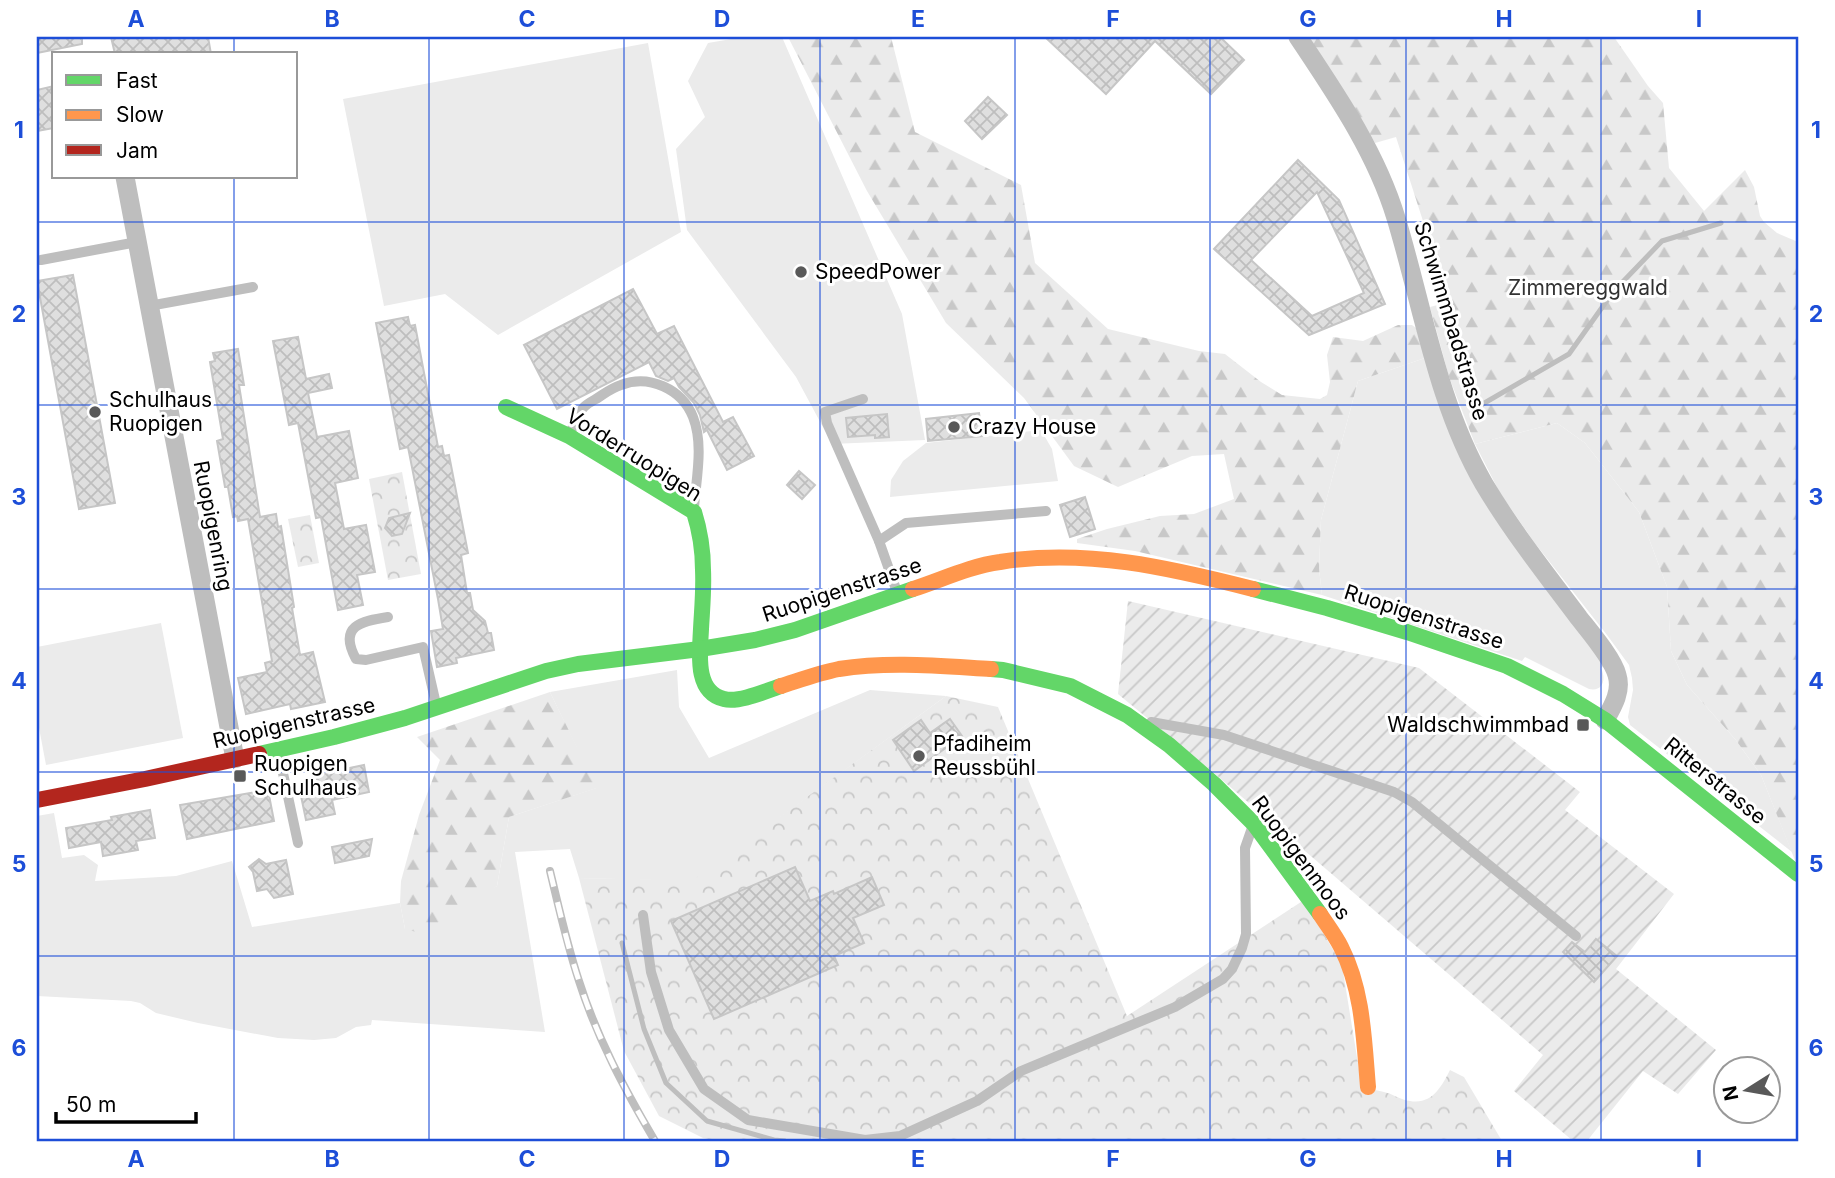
<svg xmlns="http://www.w3.org/2000/svg" width="1835" height="1178" font-family="Inter,sans-serif">
	<style>
		.grass { fill: #ebebeb }
		.forest { fill: url(#forest-firs) }
		.park { fill: url(#park-crowns) }
		.garden { fill: url(#garden-furrows) }
		.lines { fill: none; stroke-linecap: round; stroke-linejoin: round }
		.stream { stroke: #bebebe; stroke-width: 5 }
		.building { fill: url(#building-cross-hatch); stroke: #c6c6c6; stroke-width: 2; fill-rule: evenodd }
		.lane { stroke: #bebebe; stroke-width: 10 }
		.street { stroke: #bebebe; stroke-width: 19 }
		.fast { stroke: #63d668; stroke-width: 16 }
		.slow { stroke: #ff974d; stroke-width: 16 }
		.jam { stroke: #b3261e; stroke-width: 16 }
		.rail-casing { stroke: #bebebe; stroke-width: 8 }
		.rail { stroke: #fff; stroke-width: 5; stroke-dasharray: 16; stroke-linecap: butt }
		.grid { fill: none; stroke: #1d4ed8; stroke-width: 2; stroke-opacity: 0.55 }
		.poi-dot { fill: #595959; stroke: #fff; stroke-width: 2.5 }
		.labels { text-anchor: middle; stroke-width: 6; stroke-linejoin: round; paint-order: stroke }
		.poi-label { font-size: 21px; fill: #000; stroke: #fff; text-anchor: start }
		.park-label { font-size: 21px; fill: #323232; stroke: #fff }
		.street-label { font-size: 21px; fill: #000; stroke: #fff }
		.neatline { fill: none; stroke: #1d4ed8; stroke-width: 2.5 }
		.grid-label { font-size: 23px; text-anchor: middle; font-weight: bold; fill: #1d4ed8 }
	</style>
	<defs>
		<pattern id="forest-firs" width="22" height="20" patternUnits="userSpaceOnUse" patternTransform="scale(1.75)"><rect width="22" height="20" fill="#ebebeb"/><path d="M5 1l3.5 6h-7zM16 11l3.5 6h-7z" fill="#c8c8c8"/></pattern>
		<pattern id="park-crowns" width="20" height="18" patternUnits="userSpaceOnUse" patternTransform="scale(1.75)"><rect width="20" height="18" fill="#ebebeb"/><path d="M2 6a3 3 0 1 1 6 0M12 15a3 3 0 1 1 6 0" fill="none" stroke="#c8c8c8"/></pattern>
		<pattern id="garden-furrows" width="10" height="10" patternUnits="userSpaceOnUse" patternTransform="scale(1.75)"><rect width="10" height="10" fill="#ebebeb"/><path d="M-1 1l2-2M0 10L10 0M9 11l2-2" fill="none" stroke="#c8c8c8"/></pattern>
		<pattern id="building-cross-hatch" width="8" height="8" patternUnits="userSpaceOnUse" patternTransform="scale(1.75)"><rect width="8" height="8" fill="#dfdfdf"/><path d="M0 0l8 8M0 8l8-8" fill="none" stroke="#bebebe"/></pattern>
	</defs>
	<rect width="100%" height="100%" fill="#fff"/>
	<!-- grass -->
	<g class="grass">
		<path d="M743,37H782L902,314L925,440L832,444L796,377L687,230L676,149L705,117L688,81L708,43Z"/>
		<path d="M648,43L681,232L498,335L445,294L384,306L343,99Z"/>
		<path d="M1425,358L1434,387L1606,665L1601,668C1606,678 1604,692 1589,689L1525,657L1522,661L1322,595L1319,568L1321,520L1358,381Z"/>
		<path d="M1557,423L1585,443L1639,512L1667,587L1671,651L1687,685L1735,739L1761,775L1792,852L1630,725L1628,717L1633,690L1632,678L1629,665L1607,635L1534,542L1500,493L1475,444Z"/>
		<path d="M1041,430L1052,449L1058,481L890,497L891,480L903,461L926,443Z"/>
		<path d="M161,623L183,738L46,765L37,717V647Z"/>
		<path d="M677,670L679,707L709,758L870,690L946,696L693,881L579,878L570,849L515,852L545,1032L372,1020L371,1025L356,1027L336,1038L314,1040L278,1038L198,1023L156,1013L140,1003L131,1001L37,996V816L54,813L62,858L84,855L98,865L95,881L176,876L232,861L252,927L400,903L405,929L497,886L509,817L596,788L550,692Z"/>
	</g>
	<!-- forest -->
	<g class="forest">
		<path d="M788,37H891L915,132L1021,185L1035,263L1108,329L1199,351L1225,354L1261,382L1282,395L1320,399L1327,395L1330,382L1327,355L1333,337L1363,341L1398,325H1412L1416,328L1425,358L1358,381L1321,520L1319,568L1322,595L1135,551L1077,543V539L1107,529L1160,516L1194,514L1234,499L1224,454L1192,456L1118,487L1074,466L1024,398L946,323L867,191Z"/>
		<path d="M1308,37H1614L1648,86L1663,103L1669,168L1704,211L1745,170L1754,187L1760,216L1764,222L1777,233L1798,242V868L1761,775L1735,739L1687,685L1671,651L1667,587L1639,512L1585,443L1557,423L1475,444L1449,377L1430,307L1449,302L1396,137L1375,143L1326,63Z"/>
		<path d="M550,692L597,788L509,817L497,886L457,912L420,933L405,929L400,903L401,881L419,815L440,760L417,737Z"/>
	</g>
	<!-- park -->
	<g class="park">
		<path d="M402,472L421,574L388,580L369,479Z"/>
		<path d="M310,515L319,563L298,567L288,519Z"/>
		<path d="M946,696L998,707L1127,1016L1304,900L1342,965L1362,1088C1370,1089 1377,1090 1384,1092C1393,1094 1401,1100 1410,1101C1432,1105 1442,1086 1450,1070L1464,1077L1502,1141H720L703,1138L659,1116L624,1051L579,878L693,880Z"/>
	</g>
	<!-- garden -->
	<path class="garden" d="M1128,601L1419,668L1580,792L1565,810L1674,894L1616,969L1716,1050L1678,1094L1643,1071L1587,1141H1573L1514,1091L1543,1055L1214,773L1118,694Z"/>
	<g class="lines">
		<!-- stream -->
		<g class="stream">
			<path d="M1481,405L1569,354L1613,292L1662,241L1721,223"/>
			<path d="M622,943L644,1029L666,1083L707,1121L774,1140L785,1141"/>
		</g>
	</g>
	<!-- building -->
	<g class="building">
		<path d="M37,37H82V44L37,53Z"/>
		<path d="M111,37H208L211,54H115Z"/>
		<path d="M1045,37H1220L1244,60L1211,94L1155,41L1106,94Z"/>
		<path d="M54,86V128L37,131V90Z"/>
		<path d="M988,97L1007,115L982,139L965,121Z"/>
		<path d="M1298,160L1339,200L1385,304L1309,335L1214,249ZM1317,192L1364,293L1312,316L1251,260Z"/>
		<path d="M73,275L115,503L79,509L37,281Z"/>
		<path d="M633,289L657,334L674,326L723,422L733,417L754,456L727,470L707,430L704,432L700,415L694,403L679,387L674,378L668,381L656,376L649,362L557,409L524,345Z"/>
		<path d="M408,317L410,326L415,325L438,447L442,446L444,456L449,455L468,553L461,555L467,593H470L473,610L485,621L488,633H491L494,650L456,658L457,663L437,667L431,631L443,629L438,599L408,447L400,449L376,323Z"/>
		<path d="M298,337L306,379L329,374L332,388L308,393L317,437L349,431L358,478L335,483L344,529L366,525L375,572L357,575L363,605L338,610L321,517L316,518L298,423L289,425L273,341Z"/>
		<path d="M238,349L244,385H239L260,517L276,514L278,527L281,526L294,607L292,608L300,655L313,652L325,702L291,709L290,704L246,714L238,678L267,672L265,663L272,661L248,519L238,521L237,516L233,517L228,487H225L217,441L223,439L210,362L215,361L213,353Z"/>
		<path d="M979,413L982,436L928,441L926,419Z"/>
		<path d="M887,414L889,437L875,438V435L848,437L846,418Z"/>
		<path d="M799,471L815,485L802,499L787,485Z"/>
		<path d="M1085,497L1095,529L1070,537L1060,505Z"/>
		<path d="M410,513L402,534L392,536L385,528L389,518Z"/>
		<path d="M950,719L962,736L914,771L893,740L921,720L930,733Z"/>
		<path d="M364,765L369,792L332,800L335,814L306,820L300,791L318,787L316,775Z"/>
		<path d="M268,790L274,821L187,839L180,805Z"/>
		<path d="M150,810L155,838L136,841L138,850L103,856L101,842L69,848L66,828L112,820L111,817Z"/>
		<path d="M372,839L369,856L335,863L332,847Z"/>
		<path d="M259,859L266,864L286,860L293,894L274,898L267,889L257,891L253,872L249,867Z"/>
		<path d="M795,867L810,901L833,891L834,894L872,877L884,905L853,918L864,943L834,956L838,965L714,1019L671,921Z"/>
		<path d="M1596,939L1617,956L1594,982L1563,952L1572,942L1585,952Z"/>
	</g>
	<g class="lines">
		<!-- lane -->
		<g class="lane">
			<path d="M41,260L137,242"/>
			<path d="M149,306L253,287"/>
			<path d="M863,399L825,412L827,423L879,541"/>
			<path d="M569,436C573,427 577,414 584,407C589,402 597,399 602,395C608,391 615,387 621,385C649,374 682,389 693,417C704,445 696,479 694,508"/>
			<path d="M897,592L879,541L906,523L1046,511"/>
			<path d="M388,617C361,621 338,626 356,659L366,660L423,647L436,704"/>
			<path d="M1151,722L1224,735L1394,792L1412,802L1576,936"/>
			<path d="M278,750L298,843"/>
			<path d="M643,915L651,972L669,1030L704,1089L748,1120L865,1140L900,1136L977,1101L1021,1071L1175,1007L1223,979L1232,969L1242,948L1246,934L1245,848L1252,828"/>
		</g>
		<!-- street -->
		<g class="street">
			<path d="M1298,37C1336,94 1376,152 1396,218C1423,307 1437,403 1484,484C1512,531 1546,574 1579,618C1590,632 1613,659 1617,675C1622,691 1613,706 1605,720"/>
			<path d="M125,177L235,759"/>
		</g>
		<!-- fast -->
		<g class="fast">
			<path d="M506,407L569,436L694,512C700,531 703,550 703,570C704,590 702,610 701,629C700,652 694,692 724,699C739,703 766,691 781,686"/>
			<path d="M1253,589L1327,608L1407,632L1507,666L1563,694L1605,720L1798,874"/>
			<path d="M991,669L1003,670L1070,686L1127,715L1169,745L1214,784L1254,824L1320,914"/>
			<path d="M259,754L334,737L405,718L546,671L578,664L700,649L755,640L795,630L913,589"/>
		</g>
		<!-- slow -->
		<g class="slow">
			<path d="M913,589C941,580 970,566 1000,562C1085,548 1171,568 1253,589"/>
			<path d="M781,686C800,680 819,673 839,669C889,661 940,666 991,669"/>
			<path d="M1320,914C1327,925 1335,935 1341,947C1363,990 1364,1040 1368,1087"/>
		</g>
		<!-- jam -->
		<path class="jam" d="M37,800L145,779L259,754"/>
		<defs>
			<path id="rail" d="M550,871C559,908 567,945 579,981C597,1038 625,1090 655,1141"/>
		</defs>
		<!-- rail casing -->
		<use href="#rail" class="rail-casing"/>
		<!-- rail -->
		<use href="#rail" class="rail"/>
	</g>
	<!-- grid -->
	<path class="grid" d="M234,37V54M429,37V1141M624,37V1141M820,37V1141M1015,37V1141M1210,37V1141M1406,37V1141M1601,37V1141M234,177V1141M37,222H1798M37,405H1798M37,589H1798M37,772H1798M37,956H1798"/>
	<!-- markers -->
	<g class="poi-dot">
		<circle cx="801" cy="272" r="7"/>
		<circle cx="95" cy="412" r="7"/>
		<circle cx="954" cy="427" r="7"/>
		<rect x="1576" y="718" width="14" height="14" rx="3.5"/>
		<circle cx="919" cy="756" r="7"/>
		<rect x="233" y="769" width="14" height="14" rx="3.5"/>
	</g>
	<g class="labels">
		<!-- poi labels -->
		<g class="poi-label">
			<text x="815" y="279">SpeedPower</text>
			<text x="109" y="407">Schulhaus<tspan x="109" dy="24">Ruopigen</tspan></text>
			<text x="968" y="434">Crazy House</text>
			<text x="1569" y="732" text-anchor="end">Waldschwimmbad</text>
			<text x="933" y="751">Pfadiheim<tspan x="933" dy="24">Reussbühl</tspan></text>
			<text x="254" y="771">Ruopigen<tspan x="254" dy="24">Schulhaus</tspan></text>
		</g>
		<!-- park labels -->
		<g class="park-label">
			<text x="1588" y="295">Zimmereggwald</text>
		</g>
		<!-- street labels -->
		<g class="street-label">
			<text transform="translate(1451 321) rotate(73)" y="7">Schwimmbadstrasse</text>
			<text transform="translate(634 455) rotate(32)" y="7">Vorderruopigen</text>
			<text transform="translate(213 526) rotate(79)" y="7">Ruopigenring</text>
			<text transform="translate(842 590) rotate(-18)" y="7">Ruopigenstrasse</text>
			<text transform="translate(1424 617) rotate(18)" y="7">Ruopigenstrasse</text>
			<text transform="translate(294 723) rotate(-13)" y="7">Ruopigenstrasse</text>
			<text transform="translate(1715 781) rotate(39)" y="7">Ritterstrasse</text>
			<text transform="translate(1301 858) rotate(53)" y="7">Ruopigenmoos</text>
		</g>
	</g>
	<!-- border -->
	<rect width="1835" height="1178" fill="none" stroke="#ffffff" stroke-width="77"/>
	<!-- legend -->
	<rect x="52" y="52" width="245" height="126" fill="#ffffff" stroke="#999999" stroke-width="2"/>
	<rect x="66" y="75" width="35" height="10" fill="#63d668" stroke="#999999" stroke-width="2"/>
	<text x="116" y="88" font-size="21" fill="#000000">Fast</text>
	<rect x="66" y="110" width="35" height="10" fill="#ff974d" stroke="#999999" stroke-width="2"/>
	<text x="116" y="122" font-size="21" fill="#000000">Slow</text>
	<rect x="66" y="145" width="35" height="10" fill="#b3261e" stroke="#999999" stroke-width="2"/>
	<text x="116" y="158" font-size="21" fill="#000000">Jam</text>
	<!-- north arrow -->
	<g transform="translate(1747 1090) rotate(259)"><circle r="33" fill="#ffffff" stroke="#999999" stroke-width="2"/>
	<path d="M0-5L12 26L0 18L-12 26Z" fill="#595959"/>
	<text y="-10" font-size="19" font-weight="bold" text-anchor="middle" fill="#000000">N</text>
	</g>
	<!-- scale -->
	<path d="M56 1112v10h140v-10" fill="none" stroke="#000000" stroke-width="3.5"/>
	<text x="66" y="1112" font-size="21" fill="#000000" stroke="#ffffff" stroke-width="5" paint-order="stroke">50 m</text>
	<rect x="38" y="38" width="1759" height="1102" class="neatline"/>
	<g class="grid-label">
		<text x="136" y="27">A</text>
		<text x="332" y="27">B</text>
		<text x="527" y="27">C</text>
		<text x="722" y="27">D</text>
		<text x="918" y="27">E</text>
		<text x="1113" y="27">F</text>
		<text x="1308" y="27">G</text>
		<text x="1504" y="27">H</text>
		<text x="1699" y="27">I</text>
		<text x="19" y="138">1</text>
		<text x="1816" y="138">1</text>
		<text x="19" y="322">2</text>
		<text x="1816" y="322">2</text>
		<text x="19" y="505">3</text>
		<text x="1816" y="505">3</text>
		<text x="19" y="689">4</text>
		<text x="1816" y="689">4</text>
		<text x="19" y="872">5</text>
		<text x="1816" y="872">5</text>
		<text x="19" y="1056">6</text>
		<text x="1816" y="1056">6</text>
		<text x="136" y="1167">A</text>
		<text x="332" y="1167">B</text>
		<text x="527" y="1167">C</text>
		<text x="722" y="1167">D</text>
		<text x="918" y="1167">E</text>
		<text x="1113" y="1167">F</text>
		<text x="1308" y="1167">G</text>
		<text x="1504" y="1167">H</text>
		<text x="1699" y="1167">I</text>
	</g>
</svg>
